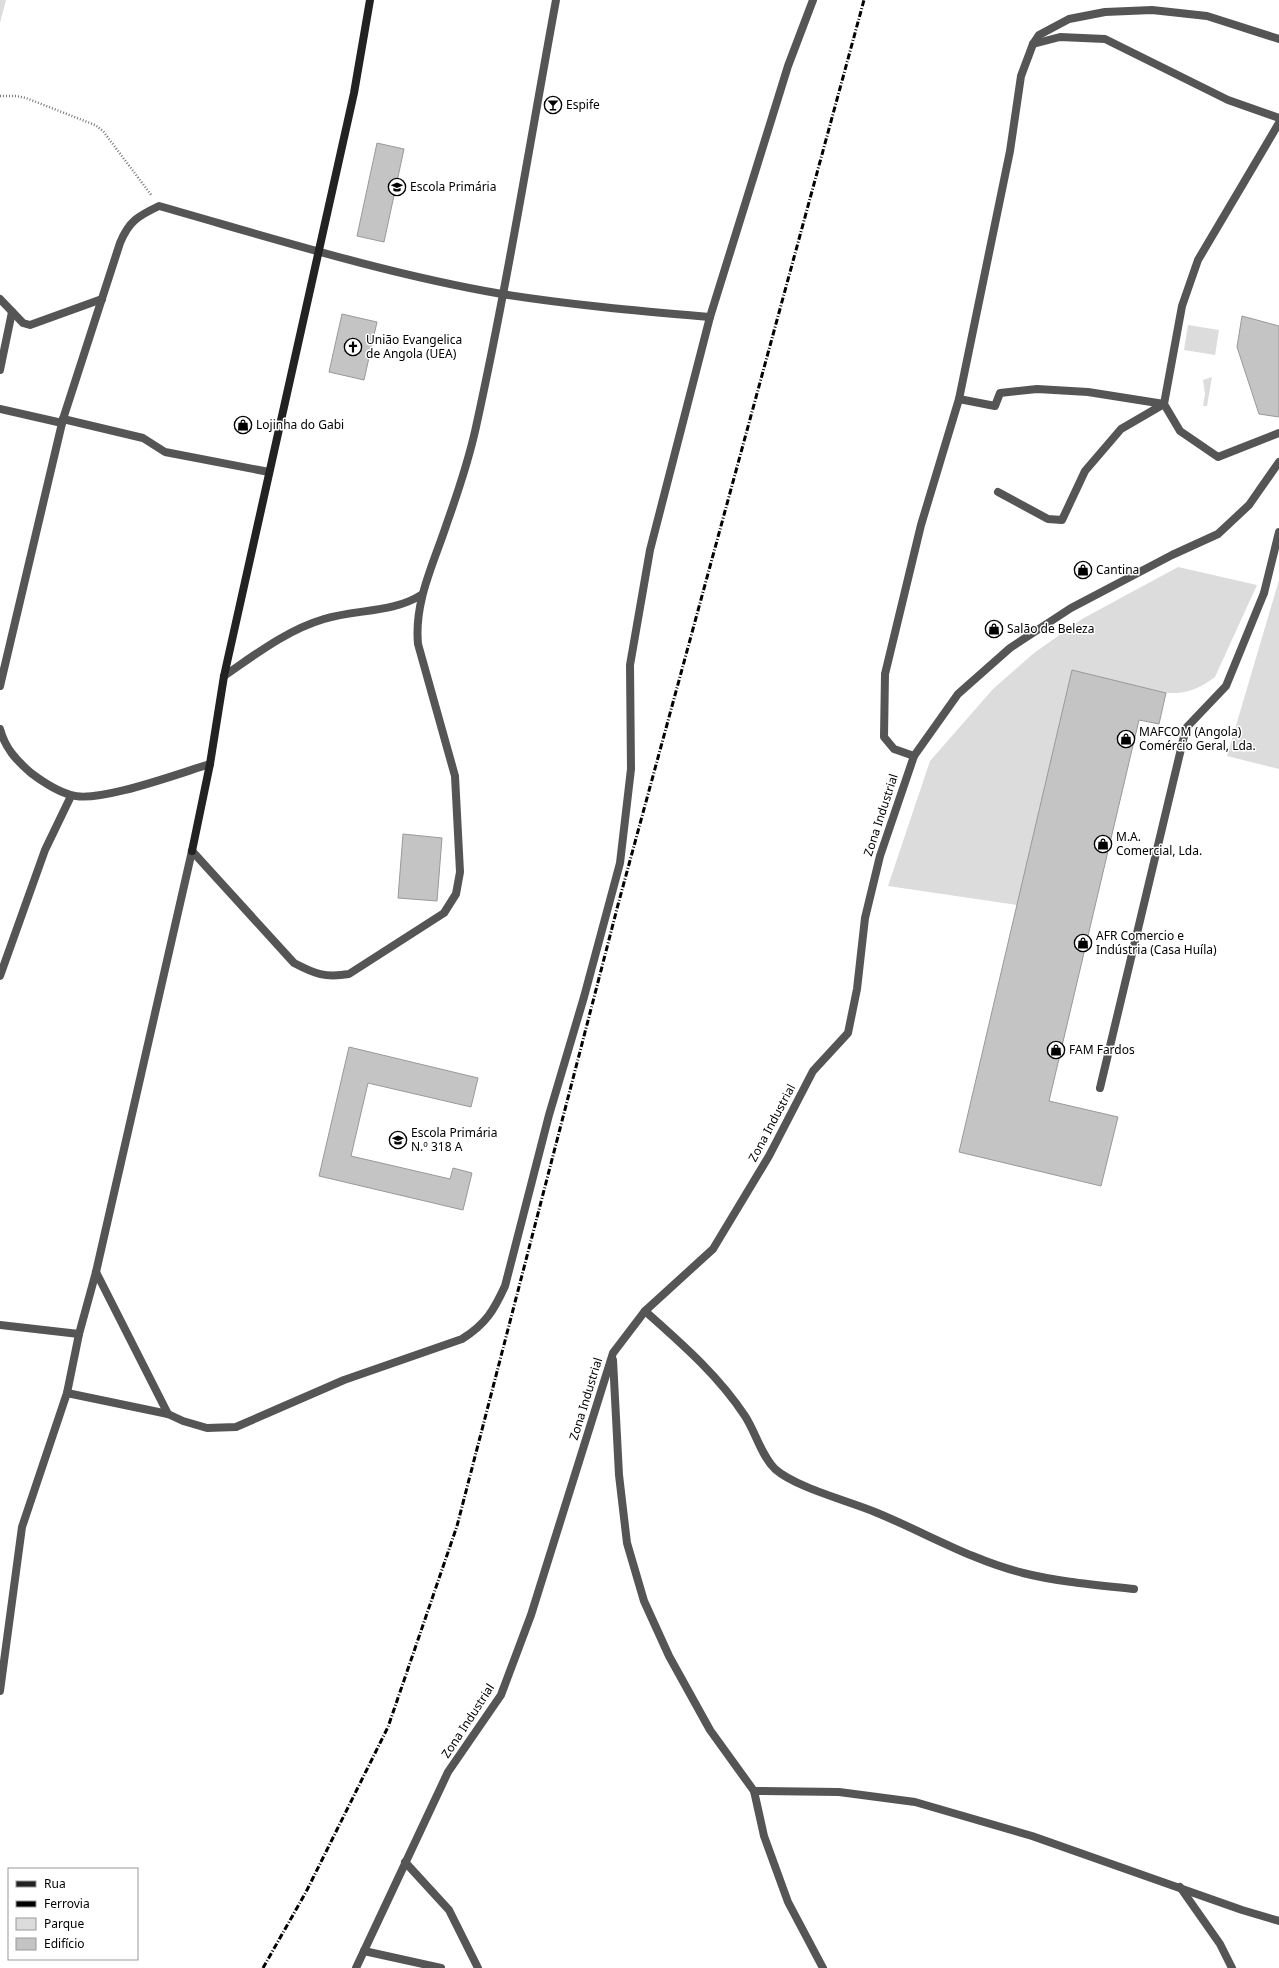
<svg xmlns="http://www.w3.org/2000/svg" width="1279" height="1968" font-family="'Noto Sans',sans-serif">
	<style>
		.green { fill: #dcdcdc }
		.building { fill: #c4c4c4; stroke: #999 }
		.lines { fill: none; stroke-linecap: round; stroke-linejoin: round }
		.path { stroke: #777; stroke-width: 2.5; stroke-dasharray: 1 2; stroke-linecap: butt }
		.lane { stroke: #555; stroke-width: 8 }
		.street { stroke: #555; stroke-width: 8 }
		.secondary { stroke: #222; stroke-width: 8 }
		.rail { stroke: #000; stroke-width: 3; stroke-dasharray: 6 2 1 2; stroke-linecap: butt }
		.labels { text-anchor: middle; stroke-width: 3; stroke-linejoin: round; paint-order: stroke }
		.poi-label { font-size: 12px; fill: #000; stroke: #fff; text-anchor: start }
		.street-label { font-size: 12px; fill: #000; stroke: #fff }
	</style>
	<rect width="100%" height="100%" fill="#fff"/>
	<!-- green -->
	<g class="green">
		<path d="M0,0H6L0,23Z"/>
		<path d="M1188,325L1219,330L1215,355L1184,350Z"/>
		<path d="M1212,377L1207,406H1203L1205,394L1203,380Z"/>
		<path d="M1178,567L1257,585L1215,677C1199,689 1186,694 1166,693L1072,671L1017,905L888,886L930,761L993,689L1034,653L1082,619Z"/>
		<path d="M1279,580V769L1227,756Z"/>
	</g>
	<!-- building -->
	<g class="building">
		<path d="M377,143L404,149L384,242L357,236Z"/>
		<path d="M342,314L377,322L364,380L329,372Z"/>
		<path d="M1242,316L1279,326V417L1259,414L1237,347Z"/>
		<path d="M1072,670L1166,693L1159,724L1139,720L1049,1101L1118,1117L1101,1186L959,1152Z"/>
		<path d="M403,834L442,838L437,901L398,898Z"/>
		<path d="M349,1047L478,1078L471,1107L368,1083L351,1156L450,1179L453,1168L472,1173L463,1210L319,1176Z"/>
	</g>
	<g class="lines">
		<!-- path -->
		<path class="path" d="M0,96H16L26,98L95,125L103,131L152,196"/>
		<!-- lane -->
		<g class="lane">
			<path d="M959,399L995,406L1000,393L1037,389L1088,392L1164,404L1121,429L1085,471L1062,520L1048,519L998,492"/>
			<path d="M1100,1088L1186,728L1226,686L1264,593"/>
		</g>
		<!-- street -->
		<g class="street">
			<path d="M1033,44L1060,37L1105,39L1228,100L1279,118"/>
			<path d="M1279,123L1198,260L1182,306L1164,404L1180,431L1218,457L1279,433"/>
			<path d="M0,299L23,323L30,325L102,299"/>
			<path d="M0,370L12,312"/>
			<path d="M0,409L62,423"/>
			<path d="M63,419L143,438L165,452L269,472"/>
			<path d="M1264,593L1279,532"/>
			<path d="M224,676C256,654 287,630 324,619C356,609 393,613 421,595"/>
			<path d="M0,686L63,419L120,243C129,221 138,216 159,206C272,238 386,274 502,294C571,305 641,311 710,317"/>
			<path d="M0,729C5,748 16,760 31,773C43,782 56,791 71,795C97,804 180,773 210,764"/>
			<path d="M914,756L894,749L884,737L885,674L921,525L959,399L1010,151L1021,76L1033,44L1039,35L1069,19L1105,12L1152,10L1207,16L1279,39"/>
			<path d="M192,851L294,963C315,974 325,978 349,974L444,913L456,894L460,872L455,776L418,644C414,601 434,563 447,523C458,492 469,459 476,427C507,286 530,142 556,0"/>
			<path d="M0,976L45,850L71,796"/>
			<path d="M96,1272L168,1414"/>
			<path d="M645,1311C682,1344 718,1375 745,1416C756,1433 761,1455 775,1469C795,1487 848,1501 875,1512C924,1532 971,1560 1023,1573C1059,1582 1097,1585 1134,1589"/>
			<path d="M0,1325L79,1334"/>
			<path d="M613,1360L619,1475L627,1543L644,1601L669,1656L710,1730L754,1791L764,1836L788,1902L823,1968"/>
			<path d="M67,1393L168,1414L183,1421L207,1428L236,1427L344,1380L462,1339C486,1324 494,1310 505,1286L549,1115L584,997L620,863L631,769L630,665L650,550L710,317L788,66L813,0"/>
			<path d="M0,1691L22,1527L67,1393L79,1334L96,1272L192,851"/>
			<path d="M754,1791L839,1792L915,1802L1032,1836L1242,1910L1279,1921"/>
			<path d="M405,1862L449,1910L478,1968"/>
			<path d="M1180,1887L1220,1944L1232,1968"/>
			<path d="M364,1951L441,1968"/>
			<path d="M356,1968L448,1772L501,1695L531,1615L613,1353L645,1311L713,1249L769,1156L813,1071L848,1033L857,989L865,918L880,856L914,756L958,694L1010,648L1071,608L1172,555L1218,534L1249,505L1279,462"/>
		</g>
		<!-- secondary -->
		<path class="secondary" d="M192,851L210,764L224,676L354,93L370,0"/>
		<!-- rail -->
		<path class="rail" d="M263,1968L306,1892L388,1727L457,1526L619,901L864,0"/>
	</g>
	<!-- icons -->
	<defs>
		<symbol id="bar-ring" viewBox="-11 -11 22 22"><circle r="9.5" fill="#fff" stroke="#000" stroke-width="1.5"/><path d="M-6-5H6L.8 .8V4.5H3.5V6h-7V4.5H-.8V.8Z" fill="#000"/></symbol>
		<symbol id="school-ring" viewBox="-11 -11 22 22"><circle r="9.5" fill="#fff" stroke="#000" stroke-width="1.5"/><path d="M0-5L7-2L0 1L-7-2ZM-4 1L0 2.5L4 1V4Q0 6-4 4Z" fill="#000"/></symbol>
		<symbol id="church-ring" viewBox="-11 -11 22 22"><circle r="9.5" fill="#fff" stroke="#000" stroke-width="1.5"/><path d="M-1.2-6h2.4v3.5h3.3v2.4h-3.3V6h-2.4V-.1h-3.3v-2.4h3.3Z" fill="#000"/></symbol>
		<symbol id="shop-ring" viewBox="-11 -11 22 22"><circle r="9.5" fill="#fff" stroke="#000" stroke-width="1.5"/><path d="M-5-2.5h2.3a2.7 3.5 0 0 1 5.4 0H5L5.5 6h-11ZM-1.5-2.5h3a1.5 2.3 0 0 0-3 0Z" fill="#000"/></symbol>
	</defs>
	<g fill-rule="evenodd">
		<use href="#bar-ring" x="543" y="95" width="20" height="20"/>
		<use href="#school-ring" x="387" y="177" width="20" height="20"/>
		<use href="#church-ring" x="343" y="337" width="20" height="20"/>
		<use href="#shop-ring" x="233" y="415" width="20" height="20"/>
		<use href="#shop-ring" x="1073" y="560" width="20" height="20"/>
		<use href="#shop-ring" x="984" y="619" width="20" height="20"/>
		<use href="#shop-ring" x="1116" y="729" width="20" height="20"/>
		<use href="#shop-ring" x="1093" y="834" width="20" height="20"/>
		<use href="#shop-ring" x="1073" y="933" width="20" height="20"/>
		<use href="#shop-ring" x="1046" y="1040" width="20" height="20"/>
		<use href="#school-ring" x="388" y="1130" width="20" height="20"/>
	</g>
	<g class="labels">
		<!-- poi labels -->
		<g class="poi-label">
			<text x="566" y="109">Espife</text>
			<text x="410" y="191">Escola Primária</text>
			<text x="366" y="344">União Evangelica<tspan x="366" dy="14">de Angola (UEA)</tspan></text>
			<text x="256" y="429">Lojinha do Gabi</text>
			<text x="1096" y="574">Cantina</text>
			<text x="1007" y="633">Salão de Beleza</text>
			<text x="1139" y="736">MAFCOM (Angola)<tspan x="1139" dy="14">Comércio Geral, Lda.</tspan></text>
			<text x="1116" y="841">M.A.<tspan x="1116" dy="14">Comercial, Lda.</tspan></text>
			<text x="1096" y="940">AFR Comercio e<tspan x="1096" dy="14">Indústria (Casa Huíla)</tspan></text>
			<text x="1069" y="1054">FAM Fardos</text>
			<text x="411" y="1137">Escola Primária<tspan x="411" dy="14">N.º 318 A</tspan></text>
		</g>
		<!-- street labels -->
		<g class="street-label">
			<text transform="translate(881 815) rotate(-72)" y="4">Zona Industrial</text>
			<text transform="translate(772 1123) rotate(-62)" y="4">Zona Industrial</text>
			<text transform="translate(586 1399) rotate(-73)" y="4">Zona Industrial</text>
			<text transform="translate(468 1721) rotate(-57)" y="4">Zona Industrial</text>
		</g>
	</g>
	<!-- legend -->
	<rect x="8" y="1868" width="130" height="92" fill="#ffffff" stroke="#999999"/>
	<rect x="16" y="1881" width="20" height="6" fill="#222222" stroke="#999999"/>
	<text x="44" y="1888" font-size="12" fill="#000000">Rua</text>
	<rect x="16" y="1901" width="20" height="6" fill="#000000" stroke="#999999"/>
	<text x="44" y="1908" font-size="12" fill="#000000">Ferrovia</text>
	<rect x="16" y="1918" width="20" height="12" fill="#dcdcdc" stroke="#999999"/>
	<text x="44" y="1928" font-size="12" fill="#000000">Parque</text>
	<rect x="16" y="1938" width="20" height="12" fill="#c4c4c4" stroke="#999999"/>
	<text x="44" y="1948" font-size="12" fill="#000000">Edifício</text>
</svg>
